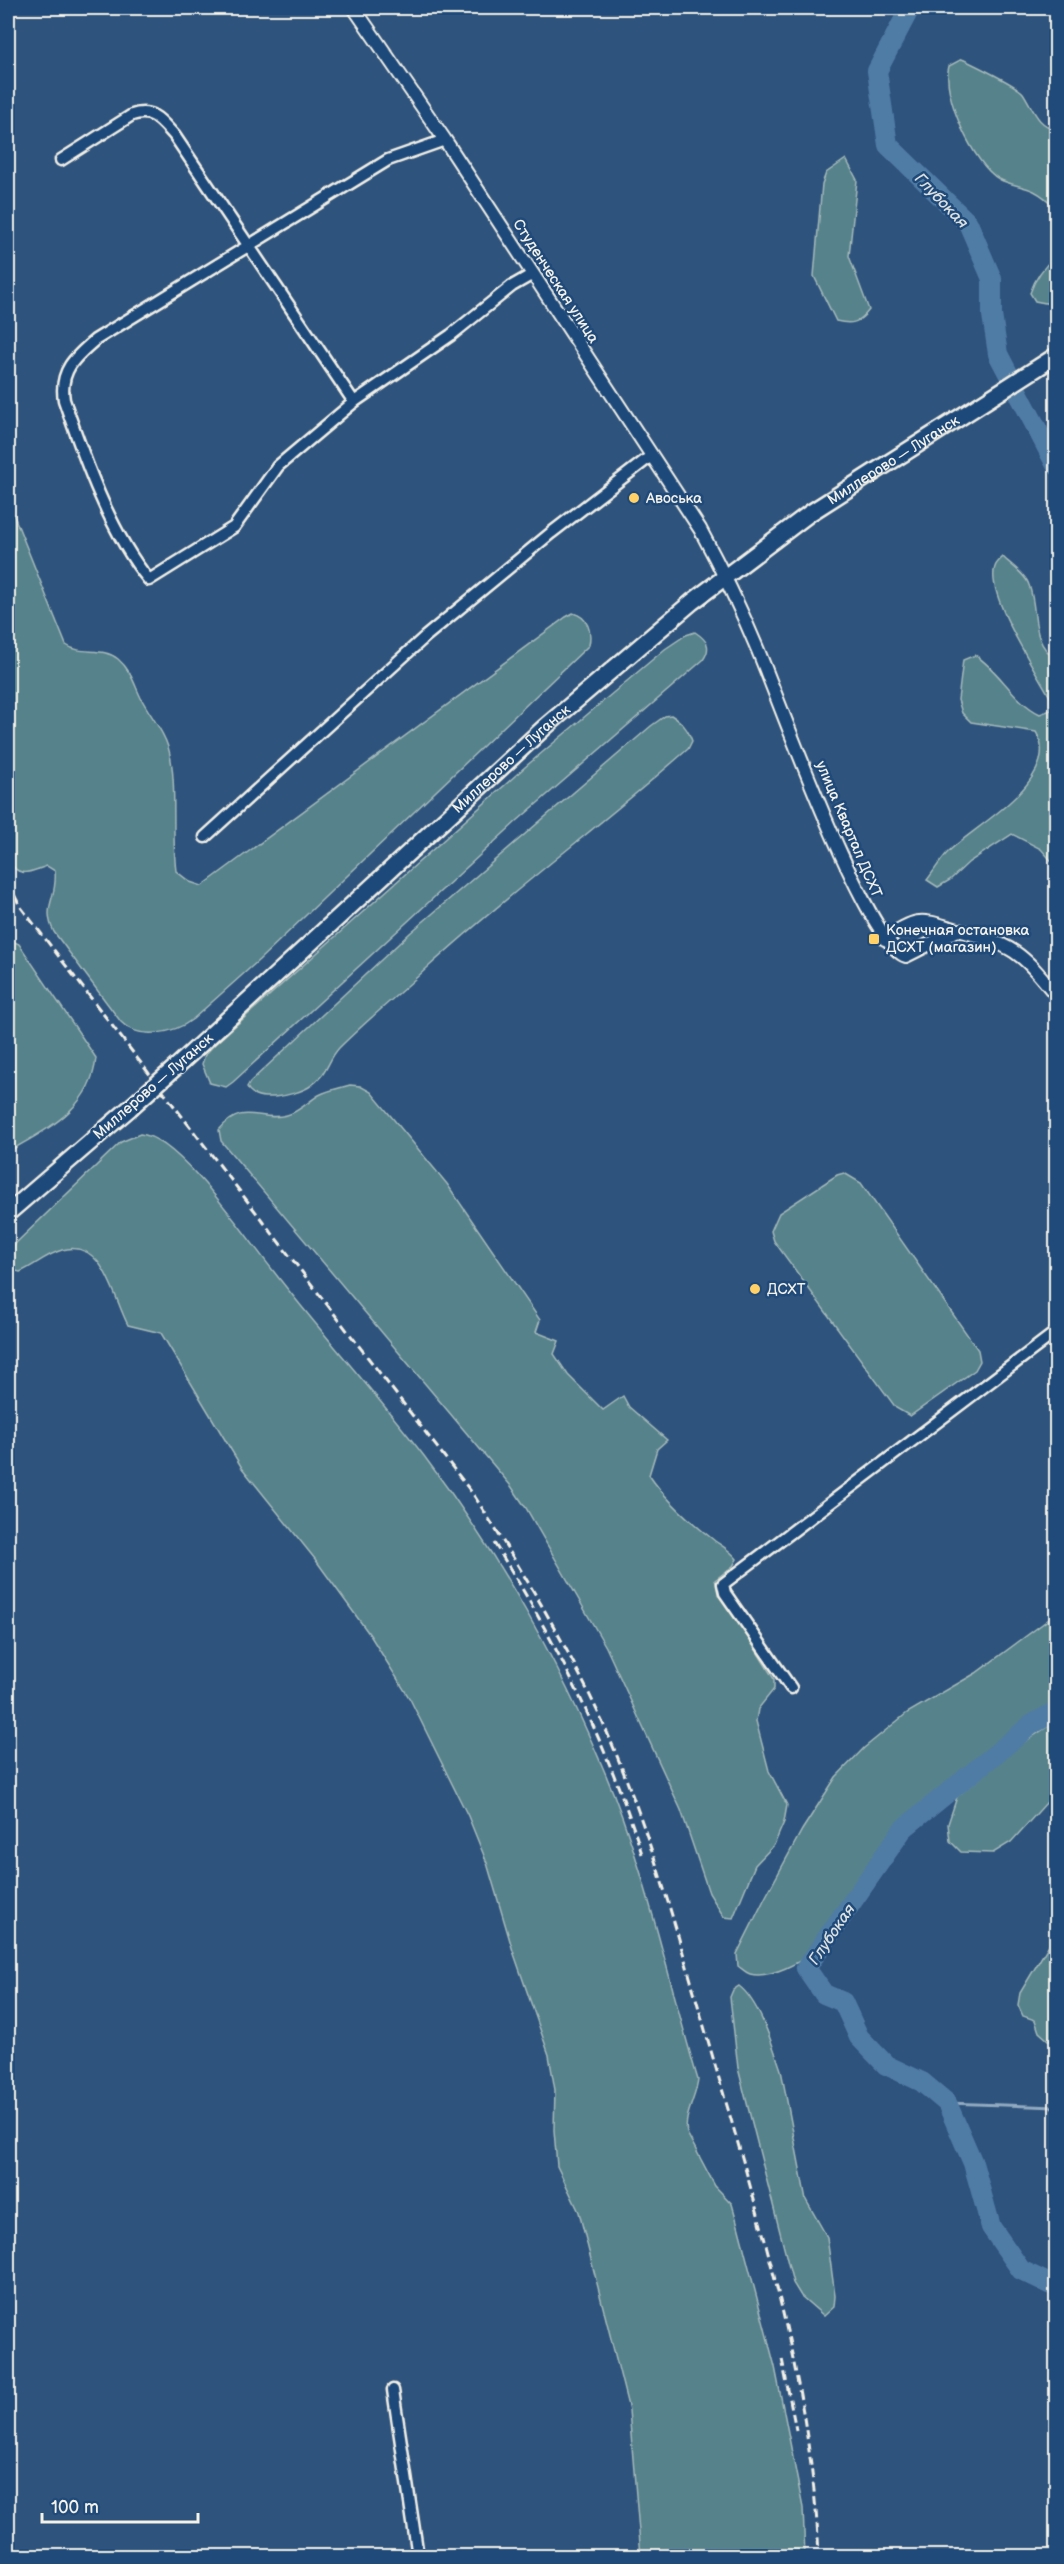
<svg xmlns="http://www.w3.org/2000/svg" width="1064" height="2564" font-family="'Balsamiq Sans',sans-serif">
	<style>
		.green { fill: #56828b; stroke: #a5baba; stroke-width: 1.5 }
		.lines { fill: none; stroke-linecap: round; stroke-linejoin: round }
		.stream { stroke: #92aac0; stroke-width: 3 }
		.river { stroke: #507ba5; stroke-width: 20 }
		.minor-casing { stroke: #f4f1e8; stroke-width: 15 }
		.tertiary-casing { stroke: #f4f1e8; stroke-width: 16 }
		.primary-casing { stroke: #f4f1e8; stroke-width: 20 }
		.minor { stroke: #1f4a7a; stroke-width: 10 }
		.tertiary { stroke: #1f4a7a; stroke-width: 12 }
		.primary { stroke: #1f4a7a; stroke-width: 15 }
		.rail { stroke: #f4f1e8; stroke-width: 3; stroke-dasharray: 9 4.5; stroke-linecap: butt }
		.primary-bridge-casing { stroke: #f4f1e8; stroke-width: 20; stroke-linecap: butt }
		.primary-bridge { stroke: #1f4a7a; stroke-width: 15 }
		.poi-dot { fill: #ffd166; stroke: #1f4a7a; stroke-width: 2 }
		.labels { text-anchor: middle; stroke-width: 5; stroke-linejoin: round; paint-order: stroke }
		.street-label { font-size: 15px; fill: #f4f1e8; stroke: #1f4a7a }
		.poi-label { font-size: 15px; fill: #f4f1e8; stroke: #1f4a7a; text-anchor: start }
		.water-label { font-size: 16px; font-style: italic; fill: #dbdfde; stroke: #1f4a7a }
	</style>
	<rect width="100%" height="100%" fill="#2e537d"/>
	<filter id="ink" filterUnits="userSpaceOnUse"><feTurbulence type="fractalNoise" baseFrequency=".0167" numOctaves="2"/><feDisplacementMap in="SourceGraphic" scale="12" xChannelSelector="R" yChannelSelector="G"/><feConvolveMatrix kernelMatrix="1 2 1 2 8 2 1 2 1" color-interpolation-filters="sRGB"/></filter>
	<g filter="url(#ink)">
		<!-- green -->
		<g class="green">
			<path d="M962,59C973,64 1018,86 1023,93C1033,108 1037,126 1056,129V208C1050,202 1042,195 1034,191C1024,186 1010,185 999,179C974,165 941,95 949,66Z"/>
			<path d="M846,159L857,180L849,256L869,310C859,323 852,325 836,321L814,276L822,184L826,173Z"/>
			<path d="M1056,256V305L1035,301L1030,293C1035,278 1044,266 1056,256Z"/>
			<path d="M8,501L66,645C82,656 102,646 118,659C131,670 134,684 141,698C149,714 163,730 168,747C178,779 171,834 176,871L190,882L202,886L566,617L573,613C588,617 592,631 589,645L259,960L193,1019C175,1033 139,1041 121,1022L54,932C41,906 58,899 55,871L47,866C28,872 21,879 8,861Z"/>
			<path d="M1003,557C1011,565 1026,575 1029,585C1039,612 1029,641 1056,659V866L1041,849L1012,834L969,862L950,880L938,887L927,880C934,871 941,859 949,851C976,825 1064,778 1036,732L971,722L962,713L958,700L963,660L975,655C1000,671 1013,701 1040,714L1051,710L1050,697C1036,671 985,594 995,567C996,563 1000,560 1003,557Z"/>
			<path d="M695,632C707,640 712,647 703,660L517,821L233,1082L226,1087L210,1083L202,1064L205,1055L215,1044L525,767L665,649L686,635Z"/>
			<path d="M671,715C682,722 688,729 692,741L688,749C603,824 511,891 427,968C398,995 367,1020 339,1048C327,1061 328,1075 309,1087C296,1095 255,1105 247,1087L250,1082L410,933L651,726L665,716Z"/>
			<path d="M8,939L19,944L96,1058C91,1109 47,1129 8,1152Z"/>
			<path d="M350,1085L360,1086L371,1092L447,1184L540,1320L536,1332L559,1341L554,1354L568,1375L603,1410L623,1396L629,1407L667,1440L657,1449L649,1475C665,1499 692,1523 715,1541C724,1547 730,1550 737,1559L733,1566L715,1580L719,1591L774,1679V1689L758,1709L756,1721L769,1771L787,1805L784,1822L774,1845L755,1865L733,1918L724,1917L709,1893L681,1810L606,1647L526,1508L511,1486L221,1141L219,1130C244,1100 259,1123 287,1115C299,1112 309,1101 319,1095C328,1090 340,1088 350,1085Z"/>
			<path d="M140,1134C178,1136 247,1238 271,1268C320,1332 375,1392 424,1456C496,1551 557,1658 603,1768C646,1868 667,1977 698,2080C696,2098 683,2117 687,2133L715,2186L732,2204L736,2218L775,2367L803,2508L805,2556H641L629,2410L579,2212L557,2166L554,2130L555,2090L549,2055L513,1951L487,1863L468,1816L410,1699L370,1635L315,1559L242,1468L161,1333L128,1325C113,1297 104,1238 62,1250C47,1254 34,1266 20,1272L12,1270L8,1256L16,1243L121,1142Z"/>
			<path d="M844,1173L861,1183L978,1350L980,1361L975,1370L910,1416L896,1408L774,1241L771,1231L779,1213L837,1175Z"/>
			<path d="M1056,1614V1703L1036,1715L922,1802L895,1827L816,1949C802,1962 770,1979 750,1974C746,1973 741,1968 738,1966L737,1954L765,1898L802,1830L836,1777L864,1748L907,1713L976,1673Z"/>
			<path d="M1056,1721V1792L1011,1842L993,1853L961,1852L950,1841L948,1824L957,1797L1018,1746Z"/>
			<path d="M1056,1933V2040H1048L1039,2032L1035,2020L1023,2016L1018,2005L1020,1993Z"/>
			<path d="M739,1986C759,2001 773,2046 781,2070L806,2200L827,2237L835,2296L834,2307L824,2316L801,2296L793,2283L738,2068L730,1997L733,1990Z"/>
		</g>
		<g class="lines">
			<!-- stream -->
			<path class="stream" d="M947,2103L1056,2107"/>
			<!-- river -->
			<g class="river">
				<path d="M910,8L877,71L888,145L968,223L992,279V315L998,354L1056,465"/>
				<path d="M1056,1711L1031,1725L903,1829L806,1968L824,1994L843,2002L859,2037L886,2065L922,2082L947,2103L973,2163L991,2227L1021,2270L1056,2287"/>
			</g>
			<defs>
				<g id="minor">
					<path d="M445,140L388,160L95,340C75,357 59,371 64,400C84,458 110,533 149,580L234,527L278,466L354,402L451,335L512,286L533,274"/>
					<path d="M61,160L132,115C153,108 161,121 174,135L354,402"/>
					<path d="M205,837L426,636L551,533L651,456"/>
					<path d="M791,1688L725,1593L723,1584L1056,1332"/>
					<path d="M393,2390L418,2556"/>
				</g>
				<g id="tertiary">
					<path d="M354,8L445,140L700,529C721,568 740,607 757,648C778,697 866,945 906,956L958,930"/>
					<path d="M885,939C919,915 921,920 958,930C1012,945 1021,951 1056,995"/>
				</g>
				<g id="primary">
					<path id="s1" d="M177,1066L545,727L692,602L810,513L1056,356"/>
					<path d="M8,1213L130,1108"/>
				</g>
			</defs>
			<!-- minor casing -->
			<use href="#minor" class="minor-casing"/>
			<!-- tertiary casing -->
			<use href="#tertiary" class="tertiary-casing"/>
			<!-- primary casing -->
			<use href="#primary" class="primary-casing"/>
			<!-- minor -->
			<use href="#minor" class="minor"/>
			<!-- tertiary -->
			<use href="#tertiary" class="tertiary"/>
			<!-- primary -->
			<use href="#primary" class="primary"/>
			<!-- rail -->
			<g class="rail">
				<path d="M8,883L20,906L473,1494C522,1570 569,1647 606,1730C657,1846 687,1971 723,2092C767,2242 812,2399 819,2556"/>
				<path d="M494,1543C555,1638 608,1746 642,1854"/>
				<path d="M782,2359L796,2430"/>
			</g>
			<defs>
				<path id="primary-bridge" d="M130,1108L177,1066"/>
			</defs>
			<!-- primary-bridge casing -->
			<use href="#primary-bridge" class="primary-bridge-casing"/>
			<!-- primary-bridge -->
			<use href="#primary-bridge" class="primary-bridge"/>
		</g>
	</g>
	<!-- markers -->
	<g class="poi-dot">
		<circle cx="634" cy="498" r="6"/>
		<rect x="868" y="933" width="12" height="12" rx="3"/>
		<circle cx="755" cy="1289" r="6"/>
	</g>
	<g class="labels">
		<!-- street labels -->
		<g class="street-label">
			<text transform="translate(556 281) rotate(57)" y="5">Студенческая улица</text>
			<text dy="5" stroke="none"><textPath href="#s1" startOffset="940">Миллерово — Луганск</textPath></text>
			<text dy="5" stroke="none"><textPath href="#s1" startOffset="454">Миллерово — Луганск</textPath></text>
			<text transform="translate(849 829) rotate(67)" y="5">улица Квартал ДСХТ</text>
			<text transform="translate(153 1086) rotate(-41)" y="5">Миллерово — Луганск</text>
		</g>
		<!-- poi labels -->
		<g class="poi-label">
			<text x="646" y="503">Авоська</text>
			<text x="886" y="935">Конечная остановка<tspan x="886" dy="17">ДСХТ (магазин)</tspan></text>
			<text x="767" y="1294">ДСХТ</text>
		</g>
		<!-- water labels -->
		<g class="water-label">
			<text transform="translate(942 200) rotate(46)" y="6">Глубокая</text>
			<text transform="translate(831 1934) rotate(-56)" y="6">Глубокая</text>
		</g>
	</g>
	<!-- margin -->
	<rect width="1064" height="2564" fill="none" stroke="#1f4a7a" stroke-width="30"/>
	<rect x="15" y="15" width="1034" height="2534" fill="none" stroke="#f4f1e8" stroke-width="2" filter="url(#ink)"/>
	<!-- scale -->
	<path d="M42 2513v9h156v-9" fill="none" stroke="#f4f1e8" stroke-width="3"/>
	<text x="51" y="2513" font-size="18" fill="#f4f1e8" stroke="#1f4a7a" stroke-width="4.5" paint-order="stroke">100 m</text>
</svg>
